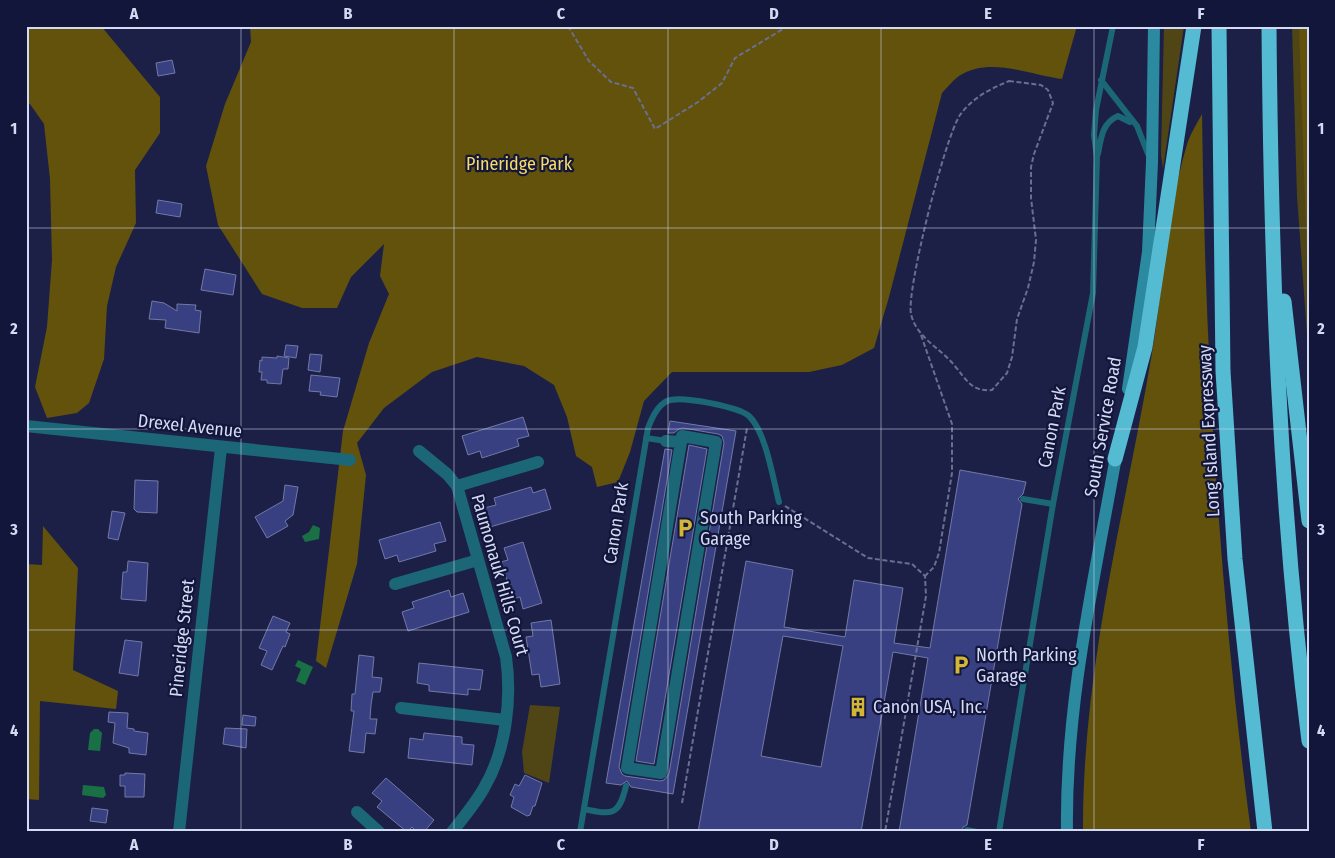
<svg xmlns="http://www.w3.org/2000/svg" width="1335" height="858" font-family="'Fira Sans Condensed',sans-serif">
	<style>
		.green { fill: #504515 }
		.forest { fill: #62520c }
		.water { fill: #197044 }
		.building { fill: #394081; stroke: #7179a7; fill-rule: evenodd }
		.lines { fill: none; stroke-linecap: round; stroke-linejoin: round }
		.path { stroke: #6a6f90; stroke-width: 2; stroke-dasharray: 5 2.5; stroke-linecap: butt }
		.service { stroke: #1b6778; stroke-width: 6 }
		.minor { stroke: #1b6778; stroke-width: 12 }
		.secondary { stroke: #2b8a9f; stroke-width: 12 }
		.motorway { stroke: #54bbd3; stroke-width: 15 }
		.grid { fill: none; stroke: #d4daf3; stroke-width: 1; stroke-opacity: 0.55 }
		.labels { text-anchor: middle; stroke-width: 4.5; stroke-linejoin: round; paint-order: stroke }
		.park-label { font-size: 18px; fill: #f7db68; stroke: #13163b }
		.street-label { font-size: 18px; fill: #d4daf3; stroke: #13163b }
		.poi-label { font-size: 18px; fill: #d4daf3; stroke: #13163b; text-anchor: start }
		.neatline { fill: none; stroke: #d4daf3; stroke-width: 2 }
		.grid-label { font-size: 16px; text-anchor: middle; font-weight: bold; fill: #d4daf3 }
	</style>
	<rect width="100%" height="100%" fill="#1c2046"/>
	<!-- green -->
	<g class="green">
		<path d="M1164,26H1184L1163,169L1161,155Z"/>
		<path d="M1292,26H1309V362L1297,196Z"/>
		<path d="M530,705L560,707L549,783L524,773L522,752Z"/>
	</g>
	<!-- forest -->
	<g class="forest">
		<path d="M26,26H101L160,97V133L135,170L136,223L116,267L107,306L104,359L89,403L77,413L47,418L35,387L47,327L52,260L50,179L44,124L30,104L26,102Z"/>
		<path d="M250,26H1077L1062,79C1029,75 990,56 959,76C953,80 947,88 942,93L889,297L874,348L842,365L809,372H672L644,401L630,452L618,482L597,487L592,467L576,456L567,417L554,385L524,366L477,357L432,372L384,408L357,443L366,475L357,564L326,668L316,661L343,431L369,343L389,294L380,276L384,244L351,277L337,308H302L262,294L218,225L206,166L225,104L251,42Z"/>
		<path d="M1299,26H1309V277L1307,260Z"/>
		<path d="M1202,114C1205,354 1219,593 1251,832H1083C1082,669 1125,513 1152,353C1163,287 1167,212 1186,148C1189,136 1196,125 1202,114Z"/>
		<path d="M43,526L78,568L73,670L118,691L116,709L40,701L39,800L26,799V564L42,565Z"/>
	</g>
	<!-- water -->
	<g class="water">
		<path d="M313,525L320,528L319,539L305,542L302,536L309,532Z"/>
		<path d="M298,660L313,667L305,685L296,681L301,669L295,666Z"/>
		<path d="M94,729H98L102,733L100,751L88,750L90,733Z"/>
		<path d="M83,785L104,787L106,795L103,798L82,795Z"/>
	</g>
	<!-- building -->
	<g class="building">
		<path d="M172,60L175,73L158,76L156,63Z"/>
		<path d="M158,200L182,204L180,217L156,213Z"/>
		<path d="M205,269L236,275L233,295L201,290Z"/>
		<path d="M152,301L164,303L177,311V304L196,305L195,310L201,311L199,333L165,328L166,320L149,319Z"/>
		<path d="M286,345L298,346L296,358L284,356Z"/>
		<path d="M310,354L322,355L320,372L308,370Z"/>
		<path d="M277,356L289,358L288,369H283L281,384L267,383V380H261L262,372H259L260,360L262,361V357L277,358Z"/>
		<path d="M311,375L340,378L337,397L320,395L321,392L309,391Z"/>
		<path d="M523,417L529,436L517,439L519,446L482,458L480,451L468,455L462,436Z"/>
		<path d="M670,421L736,431L673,794L631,787L627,781L621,785L606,783L665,449L672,450L619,767L622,774L625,776L660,781L664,780L669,774L724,443L722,436L718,434L683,428L679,429L674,433H668Z"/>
		<path d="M689,445L707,449L654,764L636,761Z"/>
		<path d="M960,470L1026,482L1023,494L1018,499L1022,504L967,825L963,827L962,832H899L928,658L893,652L861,832H698L746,561L793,570L784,627L845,637L854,580L903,588L894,643L930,648ZM783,636L843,646L821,767L761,756Z"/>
		<path d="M135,480L158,481L157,513L137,512L134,509Z"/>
		<path d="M285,485L298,487L293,515L285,521L288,526L267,538L255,517L283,501Z"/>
		<path d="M531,487L533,493L545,489L551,509L490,527L484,508L496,505L494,498Z"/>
		<path d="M112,511L125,513L118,540L108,538Z"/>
		<path d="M440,522L446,541L434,544L436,551L399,562L397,555L385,559L379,540Z"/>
		<path d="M523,542L542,603L523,609L520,597L513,599L501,562L508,560L504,548Z"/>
		<path d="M128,561L148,563L146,601L121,599L123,572H127Z"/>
		<path d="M449,590L451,597L463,593L469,612L408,631L402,612L414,608L412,602Z"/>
		<path d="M273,616L290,623L286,632L290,634L285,647L283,646L272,670L261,665L267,651L259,648Z"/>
		<path d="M551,620L560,684L541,687L539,674L532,675L526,637L533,636L531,623Z"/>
		<path d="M125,640L142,642L138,676L119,673Z"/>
		<path d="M359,655L374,657L372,677L382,678L380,692H373L371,705L370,719H377L375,734L366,733L364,753L349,751L354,711H351L352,694H355Z"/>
		<path d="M419,663L483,670L480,690L468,689V695L429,691V685L417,683Z"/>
		<path d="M109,712L128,713L127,728L134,729V731L148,733L146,755L129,753V748L113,743L115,723L108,722Z"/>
		<path d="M243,715L256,717L255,726L242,725Z"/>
		<path d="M225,728L247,729L246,748L223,744Z"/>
		<path d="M424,733L462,737V744L474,745L472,765L408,758L410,738L423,740Z"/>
		<path d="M125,773L145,774L144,797H125V786H120V775H125Z"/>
		<path d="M525,775L542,783L535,806H533L530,815L527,816L511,807L514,797L510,795L515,784L519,786Z"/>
		<path d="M386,778L434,820L424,832H417L412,827L407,832L377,807L382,801L372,793Z"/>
		<path d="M92,808L108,810L106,823L90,821Z"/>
	</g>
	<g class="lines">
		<!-- path -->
		<g class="path">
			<path d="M568,26L589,61L611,82L633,88L655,129L698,102L722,83L735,58L788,26"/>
			<path d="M1009,81L1041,85L1048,90L1053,103L1034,154L1031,167V198L1036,240L1034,262L1028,288L1017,319L1012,357L1007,373L992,390C971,392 967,380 954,365C940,348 916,337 911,314C906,291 945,137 960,115C972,98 990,89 1009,81Z"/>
			<path d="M921,335L952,424V473L939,553L934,567L925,576"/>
			<path d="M785,506L868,558L912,564L925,576L926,596L885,832"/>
			<path d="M682,803L747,428"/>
		</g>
		<!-- service -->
		<g class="service">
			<path d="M1101,80L1137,126L1148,154"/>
			<path d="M1098,154C1101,138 1102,123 1118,116L1130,122"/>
			<path d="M646,438L666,441"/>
			<path d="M1023,499L1053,504"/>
			<path d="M584,809C612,815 619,816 626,786"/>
			<path d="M967,830L977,832"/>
			<path d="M580,832L648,428C652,418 657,406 667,401C680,395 739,407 749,416C766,432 773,479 779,502"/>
			<path d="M999,832L1053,504L1093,293L1097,157L1094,135L1096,110L1113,26"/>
		</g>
		<!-- minor -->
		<g class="minor">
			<path d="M26,426L350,460"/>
			<path d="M666,441L681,442L627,768L661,773L716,442L682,436L681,442"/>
			<path d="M419,451L447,474L457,486L506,657C512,699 506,751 484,788C475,804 463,818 452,832"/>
			<path d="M457,486L538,462"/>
			<path d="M395,584L478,560"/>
			<path d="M401,708L505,720"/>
			<path d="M357,812L379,832"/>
			<path d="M179,832L221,448"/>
		</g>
		<!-- secondary -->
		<g class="secondary">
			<path d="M1128,389L1148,252L1152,162L1154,26"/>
			<path d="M1067,832C1065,704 1095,576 1117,451"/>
		</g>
		<!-- motorway -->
		<g class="motorway">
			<path d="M1219,26L1223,371L1235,559L1265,832"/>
			<path d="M1269,26C1271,265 1279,504 1309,741"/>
			<path d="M1284,301L1309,521"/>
			<path d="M1115,459L1145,347L1194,26"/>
		</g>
	</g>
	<!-- grid -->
	<path class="grid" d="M241,26V832M454,26V832M668,26V832M881,26V832M1094,26V832M26,228H1309M26,429H1309M26,630H1309"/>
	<!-- icons -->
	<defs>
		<symbol id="parking-bare" viewBox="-9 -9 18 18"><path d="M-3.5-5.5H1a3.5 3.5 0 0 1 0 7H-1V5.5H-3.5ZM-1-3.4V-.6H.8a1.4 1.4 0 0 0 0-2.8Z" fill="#d3b635" stroke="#13163b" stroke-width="2.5" paint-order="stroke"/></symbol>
		<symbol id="building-bare" viewBox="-9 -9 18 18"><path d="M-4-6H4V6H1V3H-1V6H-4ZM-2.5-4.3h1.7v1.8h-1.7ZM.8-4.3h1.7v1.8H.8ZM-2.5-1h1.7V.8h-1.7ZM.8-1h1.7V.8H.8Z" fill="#d3b635" stroke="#13163b" stroke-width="2.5" paint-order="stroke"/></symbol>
	</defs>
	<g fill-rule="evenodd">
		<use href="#parking-bare" x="671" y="514" width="28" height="28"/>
		<use href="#parking-bare" x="947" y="651" width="28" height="28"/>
		<use href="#building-bare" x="844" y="693" width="28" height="28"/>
	</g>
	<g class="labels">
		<!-- park labels -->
		<g class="park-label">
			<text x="519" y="170">Pineridge Park</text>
		</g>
		<!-- street labels -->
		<g class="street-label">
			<text transform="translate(190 426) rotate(6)" y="6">Drexel Avenue</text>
			<text transform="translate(1052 427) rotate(-79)" y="6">Canon Park</text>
			<text transform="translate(1103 427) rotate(-80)" y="6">South Service Road</text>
			<text transform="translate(1209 431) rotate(-93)" y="6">Long Island Expressway</text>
			<text transform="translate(616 523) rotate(-81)" y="6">Canon Park</text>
			<text transform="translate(500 575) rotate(74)" y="6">Paumonauk Hills Court</text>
			<text transform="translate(182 638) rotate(-84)" y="6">Pineridge Street</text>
		</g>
		<!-- poi labels -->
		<g class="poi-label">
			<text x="700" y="524">South Parking<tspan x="700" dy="21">Garage</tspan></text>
			<text x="976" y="661">North Parking<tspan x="976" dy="21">Garage</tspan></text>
			<text x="873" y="713">Canon USA, Inc.</text>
		</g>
	</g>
	<!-- border -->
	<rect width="1335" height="858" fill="none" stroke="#13163b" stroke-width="55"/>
	<rect x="28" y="28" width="1280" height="802" class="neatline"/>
	<g class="grid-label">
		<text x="134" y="19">A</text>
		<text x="348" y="19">B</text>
		<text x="561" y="19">C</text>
		<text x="774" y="19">D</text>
		<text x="988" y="19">E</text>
		<text x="1201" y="19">F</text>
		<text x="14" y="134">1</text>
		<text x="1321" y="134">1</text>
		<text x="14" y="334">2</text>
		<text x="1321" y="334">2</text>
		<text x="14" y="535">3</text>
		<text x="1321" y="535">3</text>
		<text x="14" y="736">4</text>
		<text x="1321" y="736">4</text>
		<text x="134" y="850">A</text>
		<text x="348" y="850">B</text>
		<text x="561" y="850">C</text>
		<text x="774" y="850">D</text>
		<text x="988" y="850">E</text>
		<text x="1201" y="850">F</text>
	</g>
</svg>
